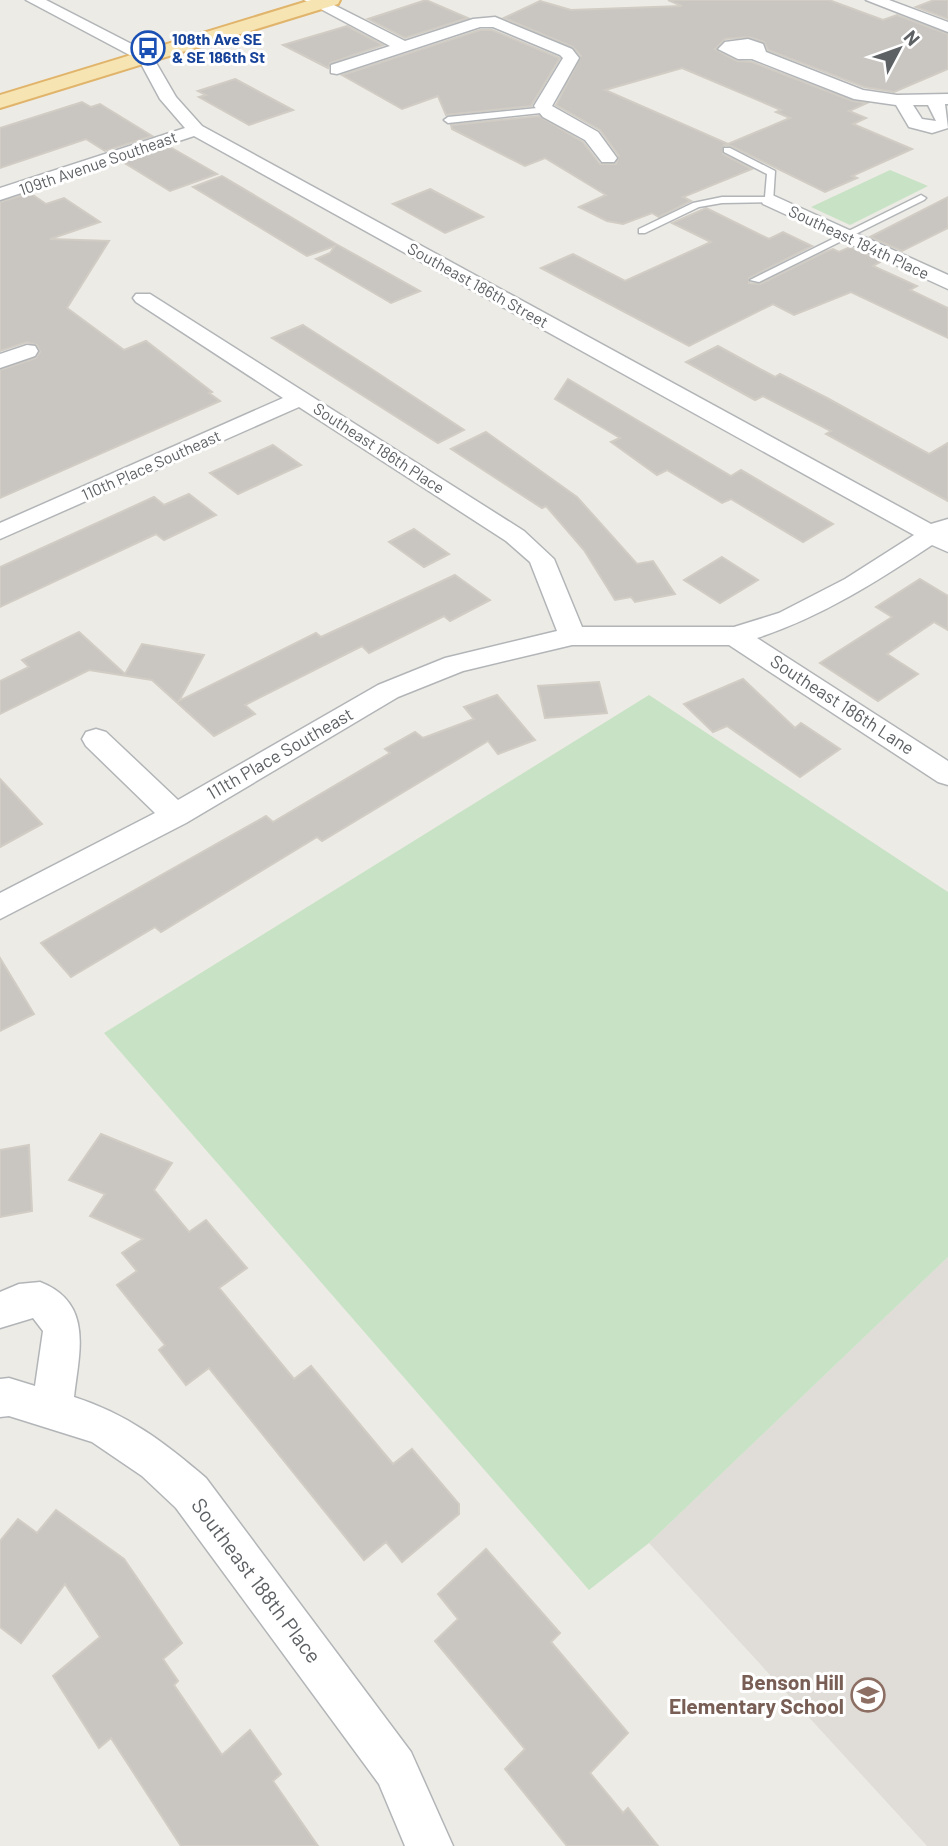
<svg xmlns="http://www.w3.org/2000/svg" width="948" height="1846" font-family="Barlow,sans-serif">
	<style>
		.education { fill: #e0dcd7 }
		.green { fill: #c8e2c5 }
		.building { fill: #c9c6c2; stroke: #d1ccc4; stroke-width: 2; fill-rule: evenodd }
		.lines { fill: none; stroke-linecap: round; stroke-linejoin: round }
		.lane-casing { stroke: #b2b5b8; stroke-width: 3 }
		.street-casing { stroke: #b2b5b8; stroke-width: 3 }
		.primary-casing { stroke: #e1b46b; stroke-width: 4 }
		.lane { fill: #fff; fill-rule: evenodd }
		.street { fill: #fff; fill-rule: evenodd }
		.primary { fill: #f6e4b2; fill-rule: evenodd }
		.labels { text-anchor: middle; stroke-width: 6; stroke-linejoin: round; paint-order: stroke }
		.far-transit-label { font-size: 16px; font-weight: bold; fill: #164399; stroke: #fff; text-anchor: start }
		.far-street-label { font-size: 16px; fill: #5d6164; stroke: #fff }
		.street-label { font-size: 18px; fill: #5d6164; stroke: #fff }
		.near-street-label { font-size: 21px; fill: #5d6164; stroke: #fff }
		.near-education-label { font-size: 21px; font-weight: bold; fill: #785e54; stroke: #fff; text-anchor: end }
	</style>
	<rect width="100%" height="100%" fill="#edebe5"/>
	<!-- education -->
	<path class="education" d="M948,1257V1846H927L649,1543Z"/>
	<!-- green -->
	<g class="green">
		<path d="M890,170L928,186L850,225L811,207Z"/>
		<path d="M649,695L948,892V1257L649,1543L589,1590L104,1033Z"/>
	</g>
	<!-- building -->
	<g class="building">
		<path d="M426,0L468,18L405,38L368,19Z"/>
		<path d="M668,0H829L883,20L897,15L948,34V69L894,92L864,87L768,50L764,42L749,37L725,39L715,49L737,61L752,62L853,101L867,103L849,111L866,118L853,124L912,149L852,176L857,178L825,192L731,146L724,145L723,154L752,169L683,197L691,201L659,217L652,213L623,224L607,221L579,207L606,195L545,158L525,166L452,129L451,125L539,116L583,142L600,164H616L619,156L600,130L556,105L581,56L573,47L504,18L540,1L571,10L682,6ZM682,68L781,110L776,112L790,118L728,144L605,90Z"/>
		<path d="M934,0H948V19L916,7Z"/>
		<path d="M347,26L383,45L330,63L328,68L283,45Z"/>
		<path d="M480,30H492L560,58L531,106L446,115L438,96L402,109L342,75Z"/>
		<path d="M235,79L293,110L249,125L199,97L206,95L198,91Z"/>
		<path d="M82,102L91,107L100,104L152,136L105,151L86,139L0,168V128Z"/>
		<path d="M170,147L217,174L170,191L123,162Z"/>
		<path d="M222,176L336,244L420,291L391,303L316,259L330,253L335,246L307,256L193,187Z"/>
		<path d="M430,189L483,217L445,233L393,204Z"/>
		<path d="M30,193L46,204L64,198L100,222L50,239L109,241L67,308L124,350L146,341L212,392L209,393L220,401L0,498V370L36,358L40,352L37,345L27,342L0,351V202Z"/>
		<path d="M948,197V228L902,251L870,237Z"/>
		<path d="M706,208L769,239L783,232L812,246L749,278V283L760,284L825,252L833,249L839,252L850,247L882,261L873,266L917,286L910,290L948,308V338L851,292L794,315L773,304L689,346L541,268L573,254L625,281L711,242L672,223Z"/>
		<path d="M303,325L370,368L464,430L438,443L272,338Z"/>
		<path d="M718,346L775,377L780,374L827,398L929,454L948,443V501L826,434L831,431L763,396L755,400L686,362Z"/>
		<path d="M568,379L731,476L741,470L833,524L803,542L731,499L722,503L667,470L657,475L611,442L620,438L555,399Z"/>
		<path d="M486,432L577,497L637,564L653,561L675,594L635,602L631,597L615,600L584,550L546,506L542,508L451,449Z"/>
		<path d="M273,445L301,465L238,494L210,473Z"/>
		<path d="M189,494L216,515L164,540L156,534L0,607V567L154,497L164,505Z"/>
		<path d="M414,529L449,554L424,567L389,542Z"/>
		<path d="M722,557L758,580L720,603L684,580Z"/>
		<path d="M455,575L490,600L450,621L444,616L369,653L362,646L245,705L255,714L214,736L152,680L89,670L0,714V681L29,667L22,660L79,632L125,674L142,644L204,655L179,701L316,633L321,637Z"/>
		<path d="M920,579L948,596V630L934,622L887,654L918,674L878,701L820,663L892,617L876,607Z"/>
		<path d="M743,679L795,728L801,723L840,749L800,777L727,726L713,732L684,704Z"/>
		<path d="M599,682L607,713L545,718L538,686Z"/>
		<path d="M497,695L535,740L498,754L488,741L322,841L317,837L161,932L155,927L71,977L41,943L266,816L273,822L390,753L385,749L415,732L423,738L474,719L464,707Z"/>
		<path d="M0,779L42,824L0,847Z"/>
		<path d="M0,958L34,1014L0,1031Z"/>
		<path d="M101,1134L172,1163L154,1190L189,1232L206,1220L247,1268L219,1288L294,1379L311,1366L393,1464L412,1449L459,1504V1514L402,1562L386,1542L364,1560L209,1368L186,1385L159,1350L165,1345L117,1285L137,1271L122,1253L143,1239L90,1216L105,1194L69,1180Z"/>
		<path d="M29,1145L32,1211L0,1217V1150Z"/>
		<path d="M56,1510L124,1559L182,1643L163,1659L178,1681L174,1685L222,1755L250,1730L281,1774L273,1781L318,1846H181L111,1738L99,1748L53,1676L100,1637L65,1584L21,1643L0,1627V1541L18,1519L37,1533Z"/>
		<path d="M486,1549L560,1633L551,1642L628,1733L590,1773L623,1813L628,1808L658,1846H567L505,1769L525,1749L435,1641L458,1619L438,1594Z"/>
	</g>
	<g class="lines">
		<defs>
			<g id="lane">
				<path d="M547,107L550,108V112L448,123L444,120L448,117Z"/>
				<path d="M724,148H730L775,171L773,202L722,203L699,207L645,233H639V229L693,203L722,197H765L767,174L724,152Z"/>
				<path d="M921,195L926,198L924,200L759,282L750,280Z"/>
			</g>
			<g id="street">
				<path d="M26,0H46L151,54L176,97L202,126L931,524L948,519V552L932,545C876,582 821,617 757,638L948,761V785L938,782L729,645H572L463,671L398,697L186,823L0,919V893L155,813L86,746L82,739L86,732L96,729L106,732L178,800L378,685L445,658L557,631L530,562L506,541L299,407L0,539V523L283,398L136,302L133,298L136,294H150L524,531L554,559L582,627H734L779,613L845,579L914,535L194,136L0,200V188L185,128L160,99L139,60Z"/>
				<path d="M304,0H324L405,41L473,19L495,17L572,49L579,58L552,106L598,132L617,158L614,162H602L585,140L543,117L534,106L563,58L560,55L493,27H480L337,74L331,73V65L390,46Z"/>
				<path d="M866,0H889L948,22V32Z"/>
				<path d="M748,39L763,44L766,52L863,90L897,95L948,94V104H945L948,128L932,133L909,127L896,105L854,99L752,59H738L718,49L725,42ZM913,105H928L936,121L922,119Z"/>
				<path d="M770,194L948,275V289L763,204L761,200Z"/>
				<path d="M27,345L35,346L38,351L35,356L0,368V354Z"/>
				<path d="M40,1282C94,1303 79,1352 74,1397C127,1414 164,1442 206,1478L411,1752L453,1846H405L379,1784L176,1508L142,1476L92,1442L9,1416L0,1417V1379L9,1378L35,1386L43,1331L33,1318L0,1328V1292L19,1284Z"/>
			</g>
			<path id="primary" d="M311,0H340L338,4L0,108V95Z"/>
		</defs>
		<!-- lane casing -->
		<use href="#lane" class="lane-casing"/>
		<!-- street casing -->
		<use href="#street" class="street-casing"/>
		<!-- primary casing -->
		<use href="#primary" class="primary-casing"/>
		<!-- lane -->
		<use href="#lane" class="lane"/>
		<!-- street -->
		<use href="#street" class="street"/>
		<!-- primary -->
		<use href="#primary" class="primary"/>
	</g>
	<!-- icons -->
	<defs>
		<symbol id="bus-ring" viewBox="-11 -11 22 22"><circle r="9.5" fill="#fff" stroke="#1a4fb4" stroke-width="1.5"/><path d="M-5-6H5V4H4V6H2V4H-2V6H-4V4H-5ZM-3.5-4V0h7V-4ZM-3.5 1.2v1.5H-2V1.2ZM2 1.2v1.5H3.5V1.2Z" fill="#1a4fb4"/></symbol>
		<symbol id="school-ring" viewBox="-11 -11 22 22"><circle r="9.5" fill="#fff" stroke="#8d6e63" stroke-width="1.5"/><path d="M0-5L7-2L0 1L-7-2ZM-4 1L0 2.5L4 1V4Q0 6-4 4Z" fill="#8d6e63"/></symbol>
	</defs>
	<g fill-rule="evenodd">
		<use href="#bus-ring" x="129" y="29" width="38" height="38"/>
		<use href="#school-ring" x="849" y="1676" width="38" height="38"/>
	</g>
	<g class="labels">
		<!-- far-transit labels -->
		<g class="far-transit-label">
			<text x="172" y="45">108th Ave SE<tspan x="172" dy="18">&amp; SE 186th St</tspan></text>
		</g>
		<!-- far-street labels -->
		<g class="far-street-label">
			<text transform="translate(98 163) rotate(-19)" y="6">109th Avenue Southeast</text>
			<text transform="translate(859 242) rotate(25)" y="6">Southeast 184th Place</text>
			<text transform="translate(478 285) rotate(29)" y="6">Southeast 186th Street</text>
			<text transform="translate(379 448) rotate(33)" y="6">Southeast 186th Place</text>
			<text transform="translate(151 465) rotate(-24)" y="6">110th Place Southeast</text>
		</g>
		<!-- street labels -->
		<g class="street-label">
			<text transform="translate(842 705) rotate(33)" y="6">Southeast 186th Lane</text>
			<text transform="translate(280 754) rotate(-30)" y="6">111th Place Southeast</text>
		</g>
		<!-- near-street labels -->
		<g class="near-street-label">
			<text transform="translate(256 1581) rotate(53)" y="7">Southeast 188th Place</text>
		</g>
		<!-- near-education labels -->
		<g class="near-education-label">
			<text x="844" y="1690">Benson Hill<tspan x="844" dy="24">Elementary School</tspan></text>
		</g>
	</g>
	<!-- north arrow -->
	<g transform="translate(899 49) rotate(49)" stroke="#ffffff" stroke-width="5" paint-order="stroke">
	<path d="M0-5L12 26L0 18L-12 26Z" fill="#5d6164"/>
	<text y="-10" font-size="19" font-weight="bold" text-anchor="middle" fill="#5d6164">N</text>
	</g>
</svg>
